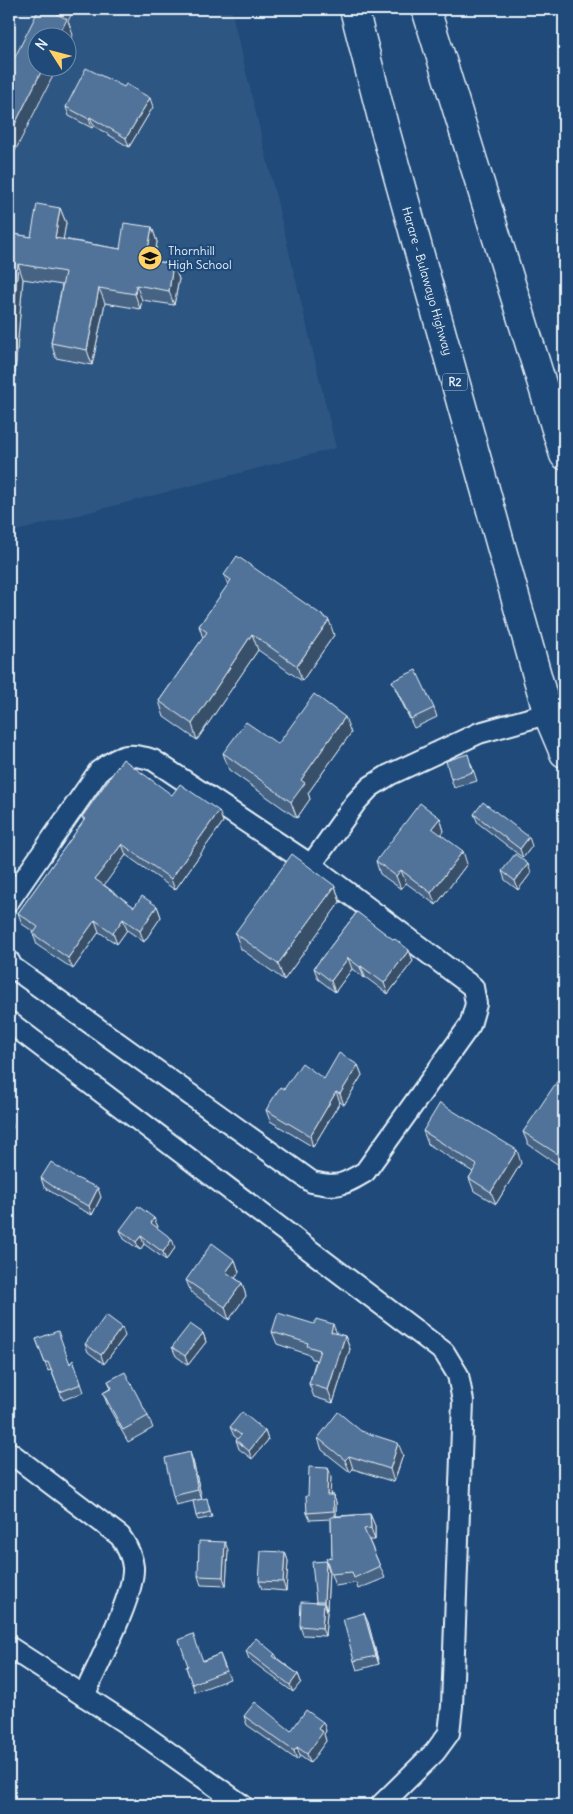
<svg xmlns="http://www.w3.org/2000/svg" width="573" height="1814" font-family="Delius,sans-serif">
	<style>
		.built { fill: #2e5683; fill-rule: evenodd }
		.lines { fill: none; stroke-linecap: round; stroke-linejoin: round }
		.minor-casing { stroke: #e8f1f8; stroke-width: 24 }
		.trunk-casing { stroke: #e8f1f8; stroke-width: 31 }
		.minor { stroke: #1f4a7a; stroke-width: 20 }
		.trunk { stroke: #1f4a7a; stroke-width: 28 }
		.wall { fill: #466384; stroke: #e8f1f8 }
		.shaded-wall { fill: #39506b; stroke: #e8f1f8 }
		.building { fill: #517399; stroke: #e8f1f8 }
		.labels { text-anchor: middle; stroke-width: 4.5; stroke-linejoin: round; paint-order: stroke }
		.shield { fill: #1f4a7a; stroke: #acbfd2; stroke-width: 1 }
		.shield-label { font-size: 11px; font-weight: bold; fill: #e8f1f8 }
		.poi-label { font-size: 12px; fill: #e8f1f8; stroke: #1f4a7a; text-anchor: start }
		.street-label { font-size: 12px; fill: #e8f1f8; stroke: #1f4a7a }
	</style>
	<rect width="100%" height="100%" fill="#1f4a7a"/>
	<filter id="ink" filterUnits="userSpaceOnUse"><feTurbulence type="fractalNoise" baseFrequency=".02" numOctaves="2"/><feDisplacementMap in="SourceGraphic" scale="10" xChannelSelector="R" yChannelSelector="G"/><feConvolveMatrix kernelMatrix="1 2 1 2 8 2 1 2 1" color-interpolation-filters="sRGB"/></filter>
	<g filter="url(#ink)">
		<!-- built -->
		<path class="built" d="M9,9H231L336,448L9,533ZM38,38H68V68H38Z"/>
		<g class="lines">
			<defs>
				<g id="minor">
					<path d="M311,865L356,802L370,787L389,775L479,733L564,709"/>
					<path d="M9,901L99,771C120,755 127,752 153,760L311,865L473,987L476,1004L470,1025L365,1172C343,1185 338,1188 312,1182L12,967L9,961"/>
					<path d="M9,1022L444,1352L458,1375L463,1401L452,1706L449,1733L435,1752L381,1805"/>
					<path d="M9,1452L120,1536C127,1546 132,1555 133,1567C135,1595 96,1668 84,1696"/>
					<path d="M9,1647L141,1733L242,1805"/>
				</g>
				<g id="trunk">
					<path d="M354,9L384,126L548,715L564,753"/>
					<path d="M426,9L564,455"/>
				</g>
			</defs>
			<!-- minor casing -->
			<use href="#minor" class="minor-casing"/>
			<!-- trunk casing -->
			<use href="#trunk" class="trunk-casing"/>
			<!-- minor -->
			<use href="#minor" class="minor"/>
			<!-- trunk -->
			<use href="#trunk" class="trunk"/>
		</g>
		<!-- wall -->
		<g class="wall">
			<path d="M66,107H153L129,147L94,126L92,128L69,116Z"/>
			<path d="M60,208L66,223L63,239L120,249L152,227L157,242L154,261L173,264L179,279L174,305L142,300L140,309L105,303L92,365L56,358L51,343L62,285L23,279L15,373L9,372V233L31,237Z"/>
			<path d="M224,575L334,635L302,681L258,650L197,740L164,717L159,701L203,638L199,626L228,585Z"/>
			<path d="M392,681L434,708L437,717L414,728L396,690Z"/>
			<path d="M351,733L308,793L310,799L297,818L229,770L223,753Z"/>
			<path d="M471,763L477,781L454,788L451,779Z"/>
			<path d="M172,795L223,822L175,890L126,855L104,885L134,907L157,906L161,917L144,942L127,930L117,944L99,932L73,969L37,945L33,934L34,932L22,924L18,913L84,821L82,817Z"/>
			<path d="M474,814L532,846L523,858L478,823Z"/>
			<path d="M440,818L444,831L441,835L467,864L436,905L406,883L401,889L380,874L376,861Z"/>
			<path d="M502,871L531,873L518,890L505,880Z"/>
			<path d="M335,886L340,902L284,980L241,949L235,933Z"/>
			<path d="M357,912L413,961L388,994L365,977L364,978L352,969L335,992L318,979L314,968Z"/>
			<path d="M358,1065L362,1075L344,1105L340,1102L313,1147L270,1121L266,1110L284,1089L324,1079Z"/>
			<path d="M564,1076V1167L563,1168L528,1144L523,1132Z"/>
			<path d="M423,1131L521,1163L496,1204L474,1191L469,1178L473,1172L428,1144Z"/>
			<path d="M41,1178L101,1197L92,1215L67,1202L44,1187Z"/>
			<path d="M154,1218L158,1227L157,1228L175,1248L166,1260L144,1244L140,1250L124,1239L120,1230Z"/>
			<path d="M235,1260L239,1272L235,1278L242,1283L246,1296L229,1320L191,1292L186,1280Z"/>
			<path d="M272,1332L337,1334L345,1336L350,1349L333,1403L314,1397L309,1384L316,1360L312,1359L310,1355L277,1344Z"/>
			<path d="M203,1333L206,1342L188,1365L176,1356L172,1347Z"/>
			<path d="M125,1336L104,1364L88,1352L85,1344Z"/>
			<path d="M36,1339L70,1364L73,1360L84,1392L63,1400L51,1370L48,1371Z"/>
			<path d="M108,1381L148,1416L153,1428L128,1442L108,1406L103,1393L111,1388Z"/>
			<path d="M230,1427L265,1431L268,1440L252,1459L239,1449L236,1440L238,1439L234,1436Z"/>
			<path d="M361,1431L403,1455L394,1482L353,1469L350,1472L322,1450L318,1438Z"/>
			<path d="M193,1461L202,1499L176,1505L173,1496Z"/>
			<path d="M331,1475L330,1495H333L336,1502V1516L370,1514L375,1526V1540H369L385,1578L358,1589L356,1583L335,1586L331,1574L332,1557L331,1519L310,1520L307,1513L308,1496Z"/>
			<path d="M208,1503L212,1517L198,1520L196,1516Z"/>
			<path d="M228,1550L226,1586L201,1585L198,1576Z"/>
			<path d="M285,1552L288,1561L286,1591L262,1589L259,1581Z"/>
			<path d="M326,1561L329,1570L327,1610H326L327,1612L325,1636L303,1635L300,1626L317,1603L316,1602Z"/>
			<path d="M368,1622L379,1664L357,1670L354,1661Z"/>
			<path d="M246,1651L275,1654L278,1659L298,1674L301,1682L293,1692L249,1659Z"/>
			<path d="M220,1654L230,1679L195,1692L186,1667Z"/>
			<path d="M244,1716L291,1731L323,1722L326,1731L324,1734L326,1741L310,1763L300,1756L297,1760L247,1725Z"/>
		</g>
		<!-- shaded-wall -->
		<g class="shaded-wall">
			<path d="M9,9H12V10L9,17Z"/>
			<path d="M60,9H74L68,21L73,35L68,46V38H58L57,14Z"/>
			<path d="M43,68H57L9,163V136Z"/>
			<path d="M150,98L153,107L129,147L126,138Z"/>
			<path d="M90,117L94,126L92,128L89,119Z"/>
			<path d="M60,208L66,223L61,253L55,238Z"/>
			<path d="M152,227L157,242L152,275L146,260Z"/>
			<path d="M18,264L23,279L15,373L10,358Z"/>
			<path d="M173,264L179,279L174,305L169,291Z"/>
			<path d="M136,285L142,300L140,309L135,294Z"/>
			<path d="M99,288L105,303L92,365L87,350Z"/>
			<path d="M329,620L334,635L302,681L297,666Z"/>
			<path d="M252,634L258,650L197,740L192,724Z"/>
			<path d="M345,717L351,733L308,793L310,799L297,818L291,802L301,780Z"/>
			<path d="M219,811L223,822L175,890L171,879Z"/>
			<path d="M440,818L444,831L437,840L432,828Z"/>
			<path d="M529,837L532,846L523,858L520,849Z"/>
			<path d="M11,844L12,848L9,854V847Z"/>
			<path d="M122,844L126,855L100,891L95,879Z"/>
			<path d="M463,851L467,864L436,905L431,893Z"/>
			<path d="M528,864L531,873L518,890L515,881Z"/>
			<path d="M401,870L406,883L401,889L396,876Z"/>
			<path d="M335,886L340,902L284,980L278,964Z"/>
			<path d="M157,906L161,917L144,942L140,931Z"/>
			<path d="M123,919L127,930L117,944L113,933Z"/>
			<path d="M95,920L99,932L73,969L68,958Z"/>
			<path d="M409,950L413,961L388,994L384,983Z"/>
			<path d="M348,958L352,969L335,992L331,981Z"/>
			<path d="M361,966L365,977L364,978L360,967Z"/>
			<path d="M358,1065L362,1075L344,1105L340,1094Z"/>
			<path d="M336,1092L340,1102L313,1147L310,1136Z"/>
			<path d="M10,1118L13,1127L9,1133V1120Z"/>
			<path d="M564,1147V1167L563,1168L559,1155Z"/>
			<path d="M517,1150L521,1163L496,1204L491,1192Z"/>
			<path d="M98,1188L101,1197L92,1215L89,1206Z"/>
			<path d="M154,1218L158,1227L154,1232L151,1223Z"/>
			<path d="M141,1236L144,1244L140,1250L136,1242Z"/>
			<path d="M172,1239L175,1248L166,1260L163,1252Z"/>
			<path d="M235,1260L239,1272L231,1285L226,1272Z"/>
			<path d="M242,1283L246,1296L229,1320L225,1307Z"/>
			<path d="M333,1324L338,1337L331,1332Z"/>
			<path d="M122,1327L125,1336L104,1364L101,1355Z"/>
			<path d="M203,1333L206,1342L188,1365L185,1356Z"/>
			<path d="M345,1336L350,1349L333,1403L328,1390Z"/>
			<path d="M265,1431L268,1440L252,1459L249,1451Z"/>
			<path d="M398,1443L403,1455L394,1482L390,1469Z"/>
			<path d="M190,1452L193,1461L202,1499L198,1490Z"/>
			<path d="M349,1456L353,1469L350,1472L345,1460Z"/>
			<path d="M328,1468L331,1475L330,1503L327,1495Z"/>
			<path d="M333,1495L336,1502V1519L334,1511Z"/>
			<path d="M370,1514L375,1526V1540L371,1528Z"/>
			<path d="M225,1542L228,1550L226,1586L223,1577Z"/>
			<path d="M285,1552L288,1561L286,1591L283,1582Z"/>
			<path d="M326,1561L329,1570L327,1610L324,1602Z"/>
			<path d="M324,1603L327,1612L325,1636L322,1628Z"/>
			<path d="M364,1613L368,1622L379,1664L376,1656Z"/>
			<path d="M298,1674L301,1682L293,1692L290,1685Z"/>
			<path d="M323,1722L326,1731L324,1734L326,1741L310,1763L307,1754L318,1729Z"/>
			<path d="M297,1747L300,1756L297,1760L294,1751Z"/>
		</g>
		<!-- building -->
		<g class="building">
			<path d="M39,9H60L57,14L67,19L58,38H38V68H43L9,136V69Z"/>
			<path d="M86,68L124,87L126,84L150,98L126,138L90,117L89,119L66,107Z"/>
			<path d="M37,204L60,208L55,238L120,249L124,223L152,227L146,260L173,264L169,291L136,285L135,294L99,288L87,350L51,343L65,272L18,264L10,358H9V233L31,237Z"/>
			<path d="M237,556L329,620L297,666L252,634L192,724L159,701L207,632L199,626L231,580L224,575Z"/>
			<path d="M416,670L434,708L411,719L392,681Z"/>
			<path d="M314,694L345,717L301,780L305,783L291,802L223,753L246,722L278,744Z"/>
			<path d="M468,754L473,772L451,779L446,761Z"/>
			<path d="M123,759L172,795L180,784L219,811L171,879L122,844L95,879L134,907L142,896L157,906L140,931L123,919L113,933L95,920L68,958L33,934L38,927L18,913L85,819L82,817Z"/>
			<path d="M483,802L529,837L520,849L474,814Z"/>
			<path d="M420,803L440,818L432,828L463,851L431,893L401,870L396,876L376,861Z"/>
			<path d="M292,854L335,886L278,964L235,933Z"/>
			<path d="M515,854L528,864L515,881L502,871Z"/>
			<path d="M357,912L394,940L395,939L409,950L384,983L361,966L360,967L348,958L331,981L314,968Z"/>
			<path d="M339,1053L358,1065L340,1094L336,1092L310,1136L266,1110L280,1087L284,1089L302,1063L324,1079Z"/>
			<path d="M562,1074L564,1076V1147L559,1155L523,1132Z"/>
			<path d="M440,1103L517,1150L491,1192L469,1178L477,1165L423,1131Z"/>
			<path d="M51,1162L72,1176L98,1188L89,1206L64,1194L41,1178Z"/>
			<path d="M138,1206L154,1218L151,1223L172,1239L163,1252L141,1236L136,1242L120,1230Z"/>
			<path d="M212,1243L235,1260L226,1272L242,1283L225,1307L186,1280Z"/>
			<path d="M278,1313L314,1324L316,1319L333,1324L331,1332L345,1336L328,1390L309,1384L320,1350L307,1346L308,1343L272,1332Z"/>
			<path d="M106,1315L122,1327L101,1355L85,1344Z"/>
			<path d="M190,1324L203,1333L185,1356L172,1347Z"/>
			<path d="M58,1331L70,1364L73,1360L81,1384L60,1392L48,1362L45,1363L36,1339Z"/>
			<path d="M125,1372L148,1416L123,1430L103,1393L112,1388L108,1381Z"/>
			<path d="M242,1412L265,1431L249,1451L236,1440L241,1435L230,1427Z"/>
			<path d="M338,1412L361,1431L398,1443L390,1469L349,1456L345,1460L318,1438Z"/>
			<path d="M190,1452L198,1490L173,1496L165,1458Z"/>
			<path d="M309,1467L328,1468L327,1495H333L334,1511L307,1513L306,1496H308Z"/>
			<path d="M207,1498L210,1512L196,1516L193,1501Z"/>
			<path d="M370,1514L371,1528L364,1529L380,1566L354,1578L352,1572L331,1574L326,1558L332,1557L331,1517Z"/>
			<path d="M199,1541L225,1542L223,1577L198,1576Z"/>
			<path d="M261,1551L285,1552L283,1582L259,1581Z"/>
			<path d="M326,1561L324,1602H316L312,1562Z"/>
			<path d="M301,1602L324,1603L322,1628L300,1626Z"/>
			<path d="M364,1613L376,1656L354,1661L343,1619Z"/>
			<path d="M193,1634L203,1661L220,1654L226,1671L192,1684L186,1667L188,1666L179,1640Z"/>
			<path d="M256,1638L275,1654L273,1656L298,1674L290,1685L246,1651Z"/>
			<path d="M255,1702L291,1731L306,1710L323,1722L318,1729L323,1732L307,1754L297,1747L294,1751L244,1716Z"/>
		</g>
	</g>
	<!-- icons -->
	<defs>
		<symbol id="school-disc" viewBox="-11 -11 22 22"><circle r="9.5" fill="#ffd166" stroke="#1f4a7a"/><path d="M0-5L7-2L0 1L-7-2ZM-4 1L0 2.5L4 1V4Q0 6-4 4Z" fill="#111"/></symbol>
	</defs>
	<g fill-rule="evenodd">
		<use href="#school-disc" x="136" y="244" width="28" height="28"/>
	</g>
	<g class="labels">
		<!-- shield labels -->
		<rect class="shield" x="442.5" y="373.5" width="25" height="17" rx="4"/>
		<g class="shield-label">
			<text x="455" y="386">R2</text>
		</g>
		<!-- poi labels -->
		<g class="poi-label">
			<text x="168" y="255">Thornhill<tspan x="168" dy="14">High School</tspan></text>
		</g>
		<!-- street labels -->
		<g class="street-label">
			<text transform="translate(427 281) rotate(74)" y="4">Harare - Bulawayo Highway</text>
		</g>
	</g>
	<!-- margin -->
	<rect width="573" height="1814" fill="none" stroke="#1f4a7a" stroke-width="30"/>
	<rect x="15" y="15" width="543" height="1784" fill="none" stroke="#e8f1f8" stroke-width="2" filter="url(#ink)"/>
	<!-- north arrow -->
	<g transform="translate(52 52) rotate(306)"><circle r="24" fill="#1f4a7a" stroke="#6f8dac"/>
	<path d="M0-4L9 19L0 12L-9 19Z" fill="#ffd166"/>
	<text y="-8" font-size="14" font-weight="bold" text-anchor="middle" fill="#e8f1f8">N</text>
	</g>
</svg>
